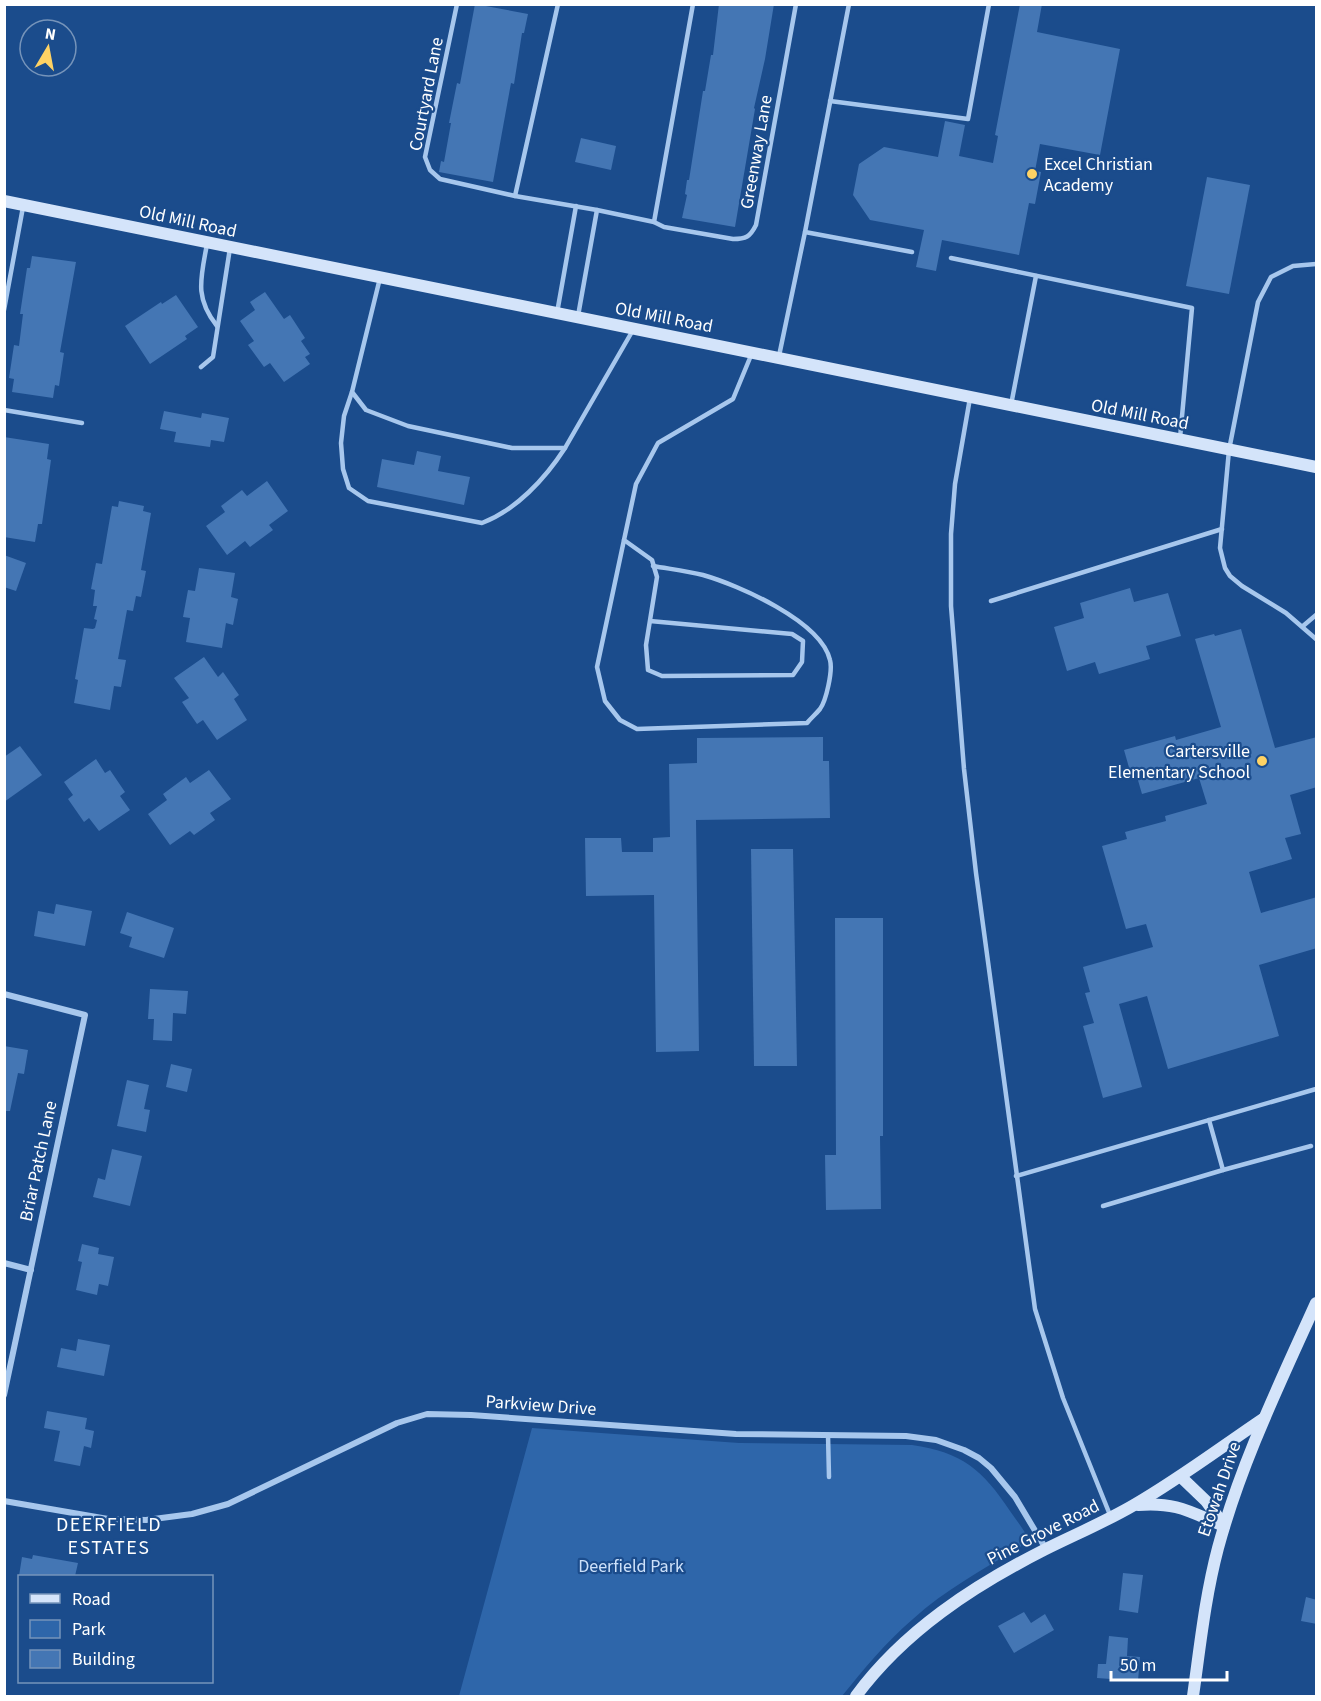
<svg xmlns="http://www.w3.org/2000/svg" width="1321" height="1701" font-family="'Source Sans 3',sans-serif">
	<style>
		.green { fill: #2e66aa }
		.building { fill: #4476b4 }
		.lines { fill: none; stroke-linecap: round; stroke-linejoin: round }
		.lane { stroke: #a7c7ed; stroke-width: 4.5 }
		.street { stroke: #a7c7ed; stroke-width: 6 }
		.secondary { stroke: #d4e4fa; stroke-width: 12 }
		.poi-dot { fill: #fed264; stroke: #1b4c8c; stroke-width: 2 }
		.labels { text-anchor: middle; stroke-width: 4.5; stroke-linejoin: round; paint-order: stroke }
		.street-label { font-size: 18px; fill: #fff; stroke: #1b4c8c }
		.poi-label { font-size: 18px; fill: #fff; stroke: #1b4c8c; text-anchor: start }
		.park-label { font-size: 18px; fill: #cde1fa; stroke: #1b4c8c }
		.neighbourhood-label { font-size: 20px; letter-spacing: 1.5px; fill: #fff; stroke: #1b4c8c }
	</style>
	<rect width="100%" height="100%" fill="#1b4c8c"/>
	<!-- green -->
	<path class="green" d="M532,1428L739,1443L912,1445C962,1452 983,1470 1010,1511C1016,1520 1024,1529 1028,1539L1023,1545C986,1568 946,1589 913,1619C886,1642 864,1669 842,1696H459Z"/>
	<!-- building -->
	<g class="building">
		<path d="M475,4L528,14L524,33H522L514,84L511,83L493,182L439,172L441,161L444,162L451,123H449L457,83L460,84Z"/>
		<path d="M719,4H774L765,59L754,108L755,109L735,227L682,218L687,195L685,194L687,180H689L703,91H705L711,55H713Z"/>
		<path d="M1020,4H1042L1037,32L1120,49L1100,155L1040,144L1035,171L1041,172L1035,204L1029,203L1019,255L942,240L936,271L916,267L924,230L870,220L853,195L859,164L884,147L938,157L945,121L965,125L959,156L993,163L998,136L995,135Z"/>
		<path d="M581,138L616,146L611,170L575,162Z"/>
		<path d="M1207,177L1250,185L1229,294L1186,286Z"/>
		<path d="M32,256L76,262L60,352L64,353L59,386L55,385L53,398L12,392L14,379L9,378L14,345L19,346L23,314H20L27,268H30Z"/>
		<path d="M265,292L284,319L290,315L305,338L301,341L310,354L305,357L310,364L284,382L270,363L264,367L248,345L254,341L240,321L255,310L250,302Z"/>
		<path d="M176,295L198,327L185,336L187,339L150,364L125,326L161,302L162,304Z"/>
		<path d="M164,411L201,418L202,413L229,418L224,442L211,440L210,447L174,442L176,432L160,429Z"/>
		<path d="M4,437L49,444L47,459L51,460L42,524H38L35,542L4,537Z"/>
		<path d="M417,451L441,456L438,471L470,477L464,505L377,487L382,459L414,465Z"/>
		<path d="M267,481L288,511L269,525L273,530L250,547L245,541L227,555L206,526L225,512L221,506L242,490L247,496Z"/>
		<path d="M119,501L144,506L143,511L151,513L141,570L146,571L141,597L136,596L133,611L127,610L118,659L126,660L121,687L114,686L110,710L74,703L78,680L75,679L84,628L93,629L95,628L97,620L94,619L97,606H93L95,590L91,589L96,563L102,564L112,506L118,507Z"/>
		<path d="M4,555L26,563L16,591L4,587Z"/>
		<path d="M199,568L235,573L231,597L238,599L233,625L226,623L222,648L186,642L190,618L183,617L188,590L195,591Z"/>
		<path d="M1130,588L1134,602L1168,593L1181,636L1146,646L1150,659L1099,674L1095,662L1067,671L1054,627L1084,618L1080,603Z"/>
		<path d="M1241,629L1275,748L1317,737V787L1290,795L1301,834L1285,838L1292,859L1249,872L1261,913L1317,897V948L1259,965L1279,1036L1168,1069L1147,996L1119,1004L1142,1087L1103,1098L1083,1026L1094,1023L1085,993L1090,992L1083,967L1153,947L1146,924L1126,929L1102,846L1127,839L1125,832L1166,821L1165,816L1207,804L1199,778L1142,794L1135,770L1130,771L1124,750L1175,736L1176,740L1221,727L1195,639L1214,634L1215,636Z"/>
		<path d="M204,657L218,677L223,672L239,695L234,699L247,720L217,740L203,720L197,724L182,702L189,698L174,678Z"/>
		<path d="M823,737V761H829L830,818L696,820L699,1051L656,1052L654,895L586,896L585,838H621L622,852H653V838L670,837L669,764L697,763V738Z"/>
		<path d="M20,746L42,775L4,802V757Z"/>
		<path d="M96,759L105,773L110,770L125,792L120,796L130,810L99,831L89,818L84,822L68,799L73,795L64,782Z"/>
		<path d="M209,770L231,799L210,813L215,820L194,835L190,831L170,845L148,814L167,800L163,794L186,777L190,783Z"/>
		<path d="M751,849H793L797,1066H754Z"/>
		<path d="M56,904L92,911L85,946L34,936L38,911L54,914Z"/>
		<path d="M127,912L174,928L164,958L129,947L132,937L120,933Z"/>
		<path d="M835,918H883V1136H880L881,1209L826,1210L825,1155H836Z"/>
		<path d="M150,989L188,991L186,1014L173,1013L172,1041L153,1040L154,1019H148Z"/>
		<path d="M4,1046L28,1050L24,1074L18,1073L10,1111H4Z"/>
		<path d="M171,1064L192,1069L187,1092L166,1087Z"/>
		<path d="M127,1080L149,1085L144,1109L150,1110L146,1132L117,1126Z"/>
		<path d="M112,1149L142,1156L130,1206L93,1197L98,1178L105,1180Z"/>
		<path d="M82,1244L99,1248L98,1254L114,1257L108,1286L99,1284L97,1295L76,1290L82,1262L78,1261Z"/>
		<path d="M78,1339L110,1345L104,1376L57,1367L61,1348L76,1351Z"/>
		<path d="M47,1411L87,1418L85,1429L94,1431L91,1448L84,1446L80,1466L54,1461L60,1431L44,1428Z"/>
		<path d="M33,1555L78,1563L75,1576H19L22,1557L32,1559Z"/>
		<path d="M1123,1573L1143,1575L1138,1613L1119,1610Z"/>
		<path d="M1306,1597L1317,1600V1624L1301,1621Z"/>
		<path d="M1024,1612L1031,1623L1045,1614L1054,1630L1014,1653L998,1626Z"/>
		<path d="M1109,1636L1128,1638L1127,1656L1140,1657L1138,1681L1097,1678L1098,1664H1106Z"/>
	</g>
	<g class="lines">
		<!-- lane -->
		<g class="lane">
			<path d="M457,4L425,157L430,170L440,179L515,196L597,210L654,222L664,227L733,239C746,239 750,237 756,225L796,4"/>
			<path d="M830,101L968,119L989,4"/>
			<path d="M515,196L558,4"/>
			<path d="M654,222L693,4"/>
			<path d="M805,232L849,4"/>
			<path d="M207,244C201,278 194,297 217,326"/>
			<path d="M951,258L1192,308L1180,438"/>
			<path d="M1316,264L1293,266L1271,277L1258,302L1229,450L1220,548L1225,568L1230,576L1242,586L1286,613L1316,639"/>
			<path d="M380,278L352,392L366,410L408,426L512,448H565L633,330"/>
			<path d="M4,310L23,207"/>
			<path d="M557,313L576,206"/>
			<path d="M578,316L597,210"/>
			<path d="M779,356L805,232L912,252"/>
			<path d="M201,367L213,357L230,248"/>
			<path d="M352,392L344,416L341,443L343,469L349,488L368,501L482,523C516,510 545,479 565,448"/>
			<path d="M970,398L955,484L951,534V606L964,769L976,873L1035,1309L1063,1398L1110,1515"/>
			<path d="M1011,405L1036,276"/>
			<path d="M4,410L82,423"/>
			<path d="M624,540L597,667L605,701L620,720L637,729L807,723C811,718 816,714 820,709C826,701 833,671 830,660C821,621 738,585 703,575C687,571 670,569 653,566"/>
			<path d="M991,601L1222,529"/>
			<path d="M650,621L792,634L803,641L802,662L793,675L662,676L648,670L646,645L657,577L652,560L624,540L636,484L658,443L733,399L752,353"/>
			<path d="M1303,626L1316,615"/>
			<path d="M1223,1170L1311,1146"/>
			<path d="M1016,1176L1316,1089"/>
			<path d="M1103,1206L1223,1170L1209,1120"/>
			<path d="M828,1435L829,1477"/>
		</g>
		<!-- street -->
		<g class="street">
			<path d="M4,994L85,1015L4,1395"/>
			<path d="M4,1263L31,1270"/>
			<path d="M4,1501L108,1519L146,1520L192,1514L228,1504L397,1423L427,1414L471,1415L736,1434L906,1436L936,1440L964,1450L979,1458L991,1468L1015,1497L1046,1549"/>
		</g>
		<!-- secondary -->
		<g class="secondary">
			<path d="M4,201L1316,467"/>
			<path d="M1181,1477L1206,1501L1224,1525"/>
			<path d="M1138,1505C1177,1502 1190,1512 1224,1526"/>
			<path d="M856,1696C904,1631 973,1586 1044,1550C1074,1535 1105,1522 1134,1505C1179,1479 1220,1448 1263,1419"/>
			<path d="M1193,1696C1200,1647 1205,1597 1218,1548C1241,1463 1280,1383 1316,1303"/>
		</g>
	</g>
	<!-- markers -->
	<g class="poi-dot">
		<circle cx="1032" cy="174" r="6"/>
		<circle cx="1262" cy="761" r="6"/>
	</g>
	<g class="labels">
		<!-- street labels -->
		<g class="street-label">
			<text transform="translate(426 94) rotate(-79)" y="6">Courtyard Lane</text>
			<text transform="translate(756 152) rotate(-80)" y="6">Greenway Lane</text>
			<text transform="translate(188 221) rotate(12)" y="6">Old Mill Road</text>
			<text transform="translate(664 317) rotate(11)" y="6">Old Mill Road</text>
			<text transform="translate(1140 414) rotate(11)" y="6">Old Mill Road</text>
			<text transform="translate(38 1161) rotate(-78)" y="6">Briar Patch Lane</text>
			<text transform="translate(541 1405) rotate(4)" y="6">Parkview Drive</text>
			<text transform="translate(1219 1489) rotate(-71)" y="6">Etowah Drive</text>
			<text transform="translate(1043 1532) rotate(-27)" y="6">Pine Grove Road</text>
		</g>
		<!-- poi labels -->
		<g class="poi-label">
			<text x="1044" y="170">Excel Christian<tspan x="1044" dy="21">Academy</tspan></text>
			<text x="1250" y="757" text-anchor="end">Cartersville<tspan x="1250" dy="21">Elementary School</tspan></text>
		</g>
		<!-- park labels -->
		<g class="park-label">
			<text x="631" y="1572">Deerfield Park</text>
		</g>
		<!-- neighbourhood labels -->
		<g class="neighbourhood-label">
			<text x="109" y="1531">DEERFIELD<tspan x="109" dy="23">ESTATES</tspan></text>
		</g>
	</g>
	<!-- border -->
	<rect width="1321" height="1701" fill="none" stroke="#ffffff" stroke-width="12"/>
	<!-- legend -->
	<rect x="18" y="1575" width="195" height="108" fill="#1b4c8c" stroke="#7694ba" stroke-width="1.5"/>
	<rect x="30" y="1594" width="30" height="9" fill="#d4e4fa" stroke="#7694ba" stroke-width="1.5"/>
	<text x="72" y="1605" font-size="18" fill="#ffffff">Road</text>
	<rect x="30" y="1620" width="30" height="18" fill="#2e66aa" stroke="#7694ba" stroke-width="1.5"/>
	<text x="72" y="1635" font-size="18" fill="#ffffff">Park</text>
	<rect x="30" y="1650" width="30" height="18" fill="#4476b4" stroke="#7694ba" stroke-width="1.5"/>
	<text x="72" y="1665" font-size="18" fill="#ffffff">Building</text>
	<!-- north arrow -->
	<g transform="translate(48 48) rotate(10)"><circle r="28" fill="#1b4c8c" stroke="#7694ba" stroke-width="1.5"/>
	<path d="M0-4.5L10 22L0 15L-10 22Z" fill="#fed264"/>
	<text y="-9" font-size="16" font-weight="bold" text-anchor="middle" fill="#ffffff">N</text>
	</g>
	<!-- scale -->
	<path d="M1111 1671v9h116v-9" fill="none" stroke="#ffffff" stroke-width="3"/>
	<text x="1120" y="1671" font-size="18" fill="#ffffff" stroke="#1b4c8c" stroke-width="4.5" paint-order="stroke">50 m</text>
</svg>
